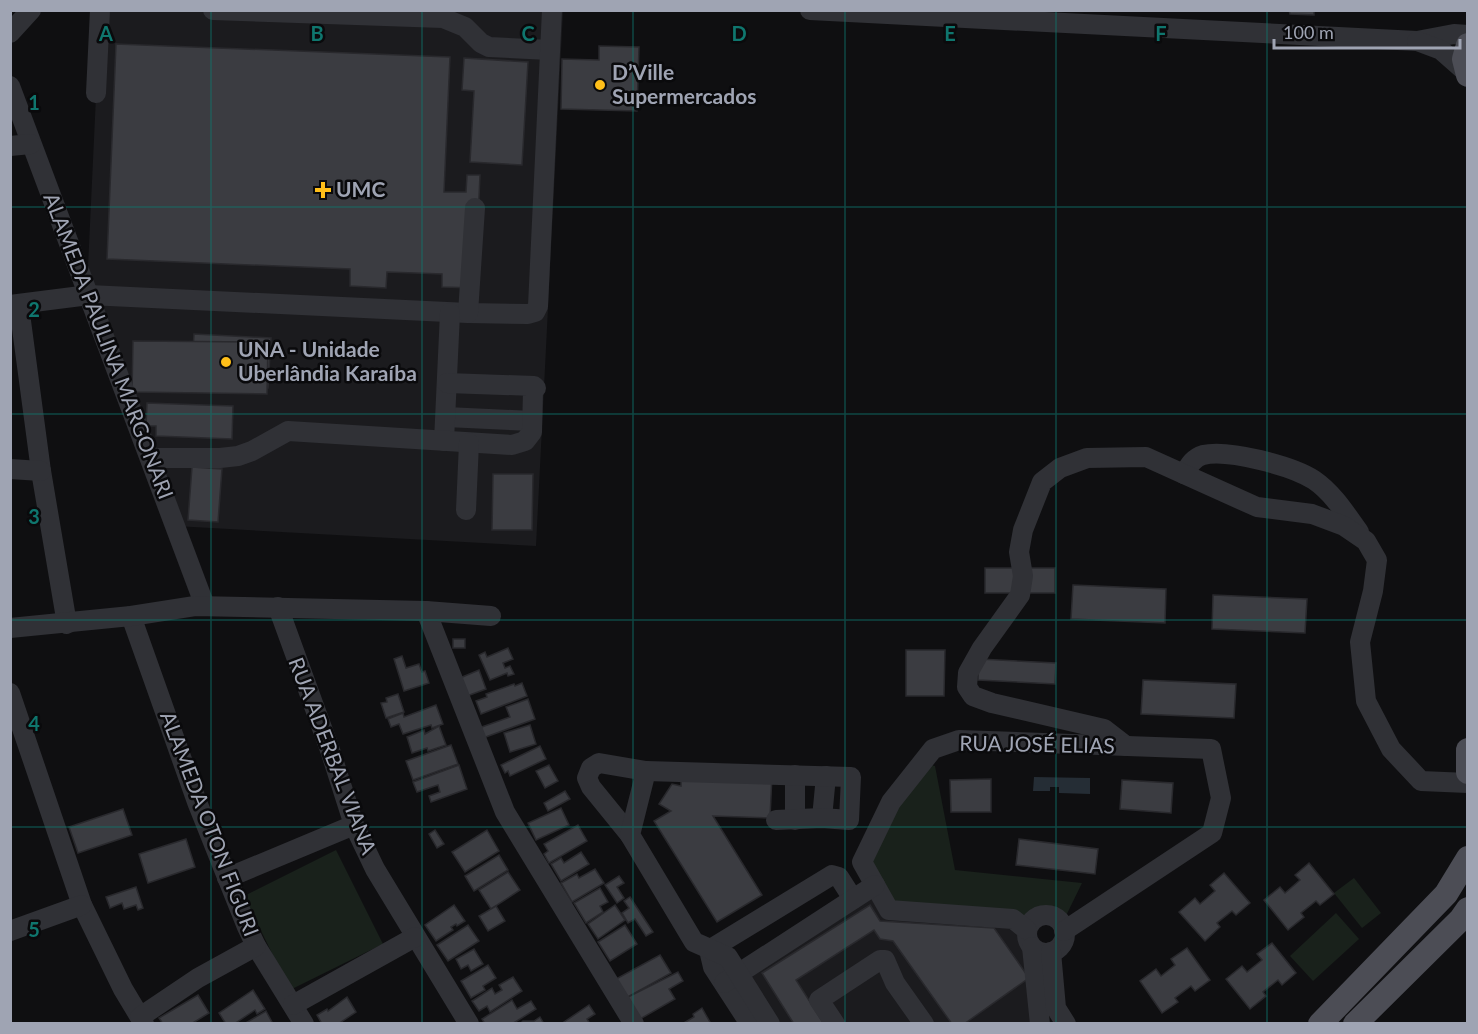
<svg xmlns="http://www.w3.org/2000/svg" width="1478" height="1034" font-family="Lato,sans-serif">
	<style>
		.built { fill: #1b1b1e }
		.green { fill: #19211b }
		.water { fill: #252d35 }
		.building { fill: #3b3c41; stroke: #29292d; stroke-width: 1.5 }
		.lines { fill: none; stroke-linecap: round; stroke-linejoin: round }
		.minor { stroke: #303136; stroke-width: 20 }
		.major { stroke: #4c4d55; stroke-width: 24 }
		.grid { fill: none; stroke: #0f766e; stroke-width: 1.5; stroke-opacity: 0.55 }
		.poi-dot { fill: #ffbf19; stroke: #0a0a0c; stroke-width: 2 }
		.labels { text-anchor: middle; stroke-width: 5; stroke-linejoin: round; paint-order: stroke }
		.poi-label { font-size: 21px; font-weight: bold; fill: #9fa4b3; stroke: #0a0a0c; text-anchor: start }
		.street-label { font-size: 21px; fill: #9fa4b3; stroke: #0a0a0c }
		.grid-label { font-size: 20px; text-anchor: middle; font-weight: bold; fill: #0f766e; stroke: #0a0a0c; stroke-width: 5; stroke-linejoin: round; paint-order: stroke }
	</style>
	<rect width="100%" height="100%" fill="#0f0f11"/>
	<!-- built -->
	<g class="built">
		<path d="M100,11H563L536,546L175,526L87,288Z"/>
		<path d="M864,892L1026,929L1040,1023H770L739,974Z"/>
	</g>
	<!-- green -->
	<g class="green">
		<path d="M922,763L935,766L955,870L1082,883L1062,924C1052,913 1039,913 1029,924L889,910L862,862Z"/>
		<path d="M336,850L383,944L290,990L244,896Z"/>
		<path d="M1354,878L1381,913L1362,928L1334,893Z"/>
		<path d="M1336,913L1359,939L1313,981L1290,956Z"/>
	</g>
	<!-- water -->
	<path class="water" d="M1034,777L1090,778V794L1059,793V787H1050V791H1033Z"/>
	<!-- building -->
	<g class="building">
		<path d="M1289,10H1314V15L1290,14Z"/>
		<path d="M116,44L450,57L444,192H466L467,175H480L475,288L442,287V274L387,272L386,288L350,286V269L107,259Z"/>
		<path d="M599,46L639,47L637,111L561,109L562,59L599,60Z"/>
		<path d="M464,58L528,62L522,165L470,162L474,91L462,90Z"/>
		<path d="M194,334L271,338L268,388L193,384L194,371L181,370L182,353L193,350Z"/>
		<path d="M133,341L268,342L267,394L132,392Z"/>
		<path d="M147,403L233,406L232,439L156,436V426H146Z"/>
		<path d="M192,467L222,469L218,522L188,520Z"/>
		<path d="M493,474H533L532,530H492Z"/>
		<rect x="985" y="568" width="70" height="25"/>
		<path d="M1073,585L1166,589L1165,623L1071,619Z"/>
		<path d="M1213,595L1307,599L1305,633L1212,629Z"/>
		<rect x="453" y="639" width="12" height="9"/>
		<path d="M508,648L513,659L503,663L505,668L510,666L514,674L508,676L507,673L490,680L479,655L485,652L487,657Z"/>
		<path d="M906,650H945L944,696H906Z"/>
		<path d="M402,656L406,668L419,664L422,672L425,671L429,683L404,691L394,659Z"/>
		<path d="M979,659L1056,663L1055,684L978,680Z"/>
		<path d="M479,670L486,689L467,696L460,678Z"/>
		<path d="M1143,680L1236,684L1234,718L1141,714Z"/>
		<path d="M522,683L527,696L481,714L476,701L487,697L486,694L514,684L515,686Z"/>
		<path d="M398,694L404,712L386,718L381,703L387,702L386,698Z"/>
		<path d="M528,699L535,719L483,738L479,728L510,717L506,707Z"/>
		<path d="M436,705L443,724L432,728L431,725L403,734L399,724L391,727L388,719L403,713L404,717Z"/>
		<path d="M530,725L536,744L510,752L504,733Z"/>
		<path d="M439,726L446,745L428,751L427,748L412,753L407,737L424,730L425,734Z"/>
		<path d="M451,745L458,764L413,780L406,761Z"/>
		<path d="M540,746L546,759L510,776L508,771L505,773L501,765Z"/>
		<path d="M459,765L467,789L431,802L429,796L440,792L438,785L417,792L413,782Z"/>
		<path d="M549,765L558,781L545,788L536,771Z"/>
		<path d="M681,772L772,775L770,818L713,816L762,895L717,922L654,821L671,811L659,804L672,784L681,786Z"/>
		<path d="M991,779V812H951L950,780Z"/>
		<path d="M1122,780L1173,783L1171,813L1120,809Z"/>
		<path d="M565,791L570,799L548,811L544,803Z"/>
		<path d="M561,808L569,825L536,840L528,823Z"/>
		<path d="M123,809L132,835L78,853L69,827Z"/>
		<path d="M578,825L587,841L549,863L544,854L548,851L544,844Z"/>
		<path d="M435,830L444,844L437,848L429,834Z"/>
		<path d="M487,830L499,851L465,872L452,852Z"/>
		<path d="M186,839L195,867L148,883L139,854Z"/>
		<path d="M1019,839L1098,849L1095,874L1016,865Z"/>
		<path d="M581,852L589,864L561,881L551,864L561,858L564,863Z"/>
		<path d="M499,855L508,870L474,891L465,876Z"/>
		<path d="M1309,863L1334,894L1320,905L1316,901L1301,913L1304,917L1288,930L1264,900L1280,887L1285,893L1300,880L1295,875Z"/>
		<path d="M595,869L604,883L572,902L561,883L577,874L579,878Z"/>
		<path d="M508,872L520,890L491,909L479,890Z"/>
		<path d="M1224,873L1250,903L1236,915L1232,911L1217,923L1220,927L1205,941L1179,912L1195,898L1200,904L1215,891L1210,885Z"/>
		<path d="M619,876L624,883L617,887L624,898L617,903L605,885Z"/>
		<path d="M136,887L143,908L138,910L136,905L124,909L122,903L110,908L106,897Z"/>
		<path d="M600,888L608,902L600,906L603,912L586,923L574,903Z"/>
		<path d="M630,897L653,932L646,936L635,919L628,923L622,913L629,908L624,901Z"/>
		<path d="M454,905L465,921L457,926L456,924L451,927L453,930L436,941L425,925Z"/>
		<path d="M615,905L625,920L598,939L588,924Z"/>
		<path d="M870,905L880,921L994,928L1029,978L964,1024H952L893,941L880,939L874,930L796,980L824,1024H794L762,973Z"/>
		<path d="M496,906L505,921L488,931L479,916Z"/>
		<path d="M468,925L479,941L448,961L437,945Z"/>
		<path d="M625,925L637,944L610,961L598,942Z"/>
		<path d="M1272,943L1296,973L1282,985L1278,980L1263,992L1266,996L1250,1009L1226,979L1242,966L1247,972L1262,960L1257,954Z"/>
		<path d="M1187,948L1210,980L1195,991L1191,986L1175,998L1178,1002L1162,1013L1140,981L1156,969L1161,976L1175,965L1171,959Z"/>
		<path d="M474,949L483,964L471,971L468,965L461,969L456,959Z"/>
		<path d="M660,955L671,973L626,998L616,979Z"/>
		<path d="M488,965L496,978L483,986L485,990L471,998L461,981Z"/>
		<path d="M678,972L683,981L669,989L675,999L640,1019L628,997Z"/>
		<path d="M513,977L522,991L490,1012L487,1006L479,1011L472,1001L492,988L495,994L502,990L499,985Z"/>
		<path d="M253,990L265,1009L257,1014L255,1010L234,1024H226L219,1013Z"/>
		<path d="M198,995L209,1013L191,1024H163L159,1018Z"/>
		<path d="M347,997L356,1012L338,1024H322L317,1015L327,1009L328,1011Z"/>
		<path d="M512,1000L517,1009L531,1001L536,1009L512,1024H485L482,1019Z"/>
		<path d="M589,1005L595,1014L587,1019L590,1024H561Z"/>
		<path d="M702,1008L711,1024H682L694,1017L693,1014Z"/>
		<path d="M266,1011L273,1024H244Z"/>
		<path d="M540,1017L544,1024H520L523,1021H534Z"/>
	</g>
	<g class="lines">
		<!-- minor -->
		<g class="minor">
			<path d="M213,10L443,18L465,27L481,43L489,47L550,50"/>
			<path d="M810,10L1417,41L1454,34L1468,35"/>
			<path d="M10,33L31,10"/>
			<path d="M1417,41L1441,50L1466,72"/>
			<path d="M10,86L205,606"/>
			<path d="M96,93L100,10"/>
			<path d="M10,146L31,144"/>
			<path d="M10,305L89,295L468,313L528,314L535,312L538,306L552,10"/>
			<path d="M19,306L41,471L67,624"/>
			<path d="M468,313L475,208"/>
			<path d="M446,417L532,421"/>
			<path d="M444,441L450,313"/>
			<path d="M150,458H220L238,456L252,451L288,431L512,445L525,441L532,432L533,391L536,388L534,386L447,383"/>
			<path d="M10,469L41,471"/>
			<path d="M1184,474C1189,466 1193,458 1203,455C1228,449 1293,466 1314,480C1333,493 1346,514 1359,532"/>
			<path d="M466,510L469,443"/>
			<path d="M278,607L330,750L354,825L375,869L469,1024"/>
			<path d="M426,611L505,812L634,1024"/>
			<path d="M131,616L197,802L247,927L256,946L304,1024"/>
			<path d="M10,628L131,616L195,606L426,611L491,616"/>
			<path d="M10,693L82,905L123,989L144,1024"/>
			<path d="M1126,746L1104,729L992,703L973,696L967,687L968,673L982,648L1020,595L1023,576L1019,552L1023,530L1042,482L1060,468L1087,458L1146,457L1257,507L1312,514L1344,526L1366,541L1377,560L1373,591L1360,642L1366,701L1391,749L1421,781L1468,783"/>
			<path d="M795,775V820"/>
			<path d="M822,818L826,776"/>
			<path d="M630,835L591,787L587,778L591,768L599,763L646,771"/>
			<path d="M227,878L354,825"/>
			<circle cx="1046" cy="934" r="19"/>
			<path d="M1027,930L1013,919L889,910L862,862L891,802L933,749L959,740L1211,749L1221,798L1212,833L1064,931"/>
			<path d="M10,931L82,905"/>
			<path d="M1032,947L1040,1024"/>
			<path d="M709,950L832,875L839,877L853,899"/>
			<path d="M709,950L713,967L750,1024"/>
			<path d="M1051,952L1056,1008L1066,1024"/>
			<path d="M724,983L875,885"/>
			<path d="M293,1005L415,937"/>
			<path d="M140,1017L198,978L256,946"/>
			<path d="M770,1024L728,957L694,942L630,835L646,771L851,777L849,820L822,818L776,820"/>
			<path d="M835,1024L819,1000L880,960H885L895,983L924,1024"/>
		</g>
		<!-- major -->
		<g class="major">
			<path d="M1468,45L1464,59L1468,75"/>
			<path d="M1468,750V772"/>
			<path d="M1320,1024L1446,894L1468,858"/>
			<path d="M1355,1024L1461,919L1468,909"/>
		</g>
	</g>
	<!-- grid -->
	<path class="grid" d="M211,10V1024M422,10V1024M633,10V1024M845,10V1024M1056,10V1024M1267,10V1024M10,207H1468M10,414H1468M10,620H1468M10,827H1468"/>
	<!-- markers -->
	<g class="poi-dot">
		<circle cx="600" cy="85" r="6"/>
		<path d="M320 181h6v6h6v6h-6v6h-6v-6h-6v-6h6z"/>
		<circle cx="226" cy="362" r="6"/>
	</g>
	<g class="labels">
		<!-- poi labels -->
		<g class="poi-label">
			<text x="612" y="80">D’Ville<tspan x="612" dy="24">Supermercados</tspan></text>
			<text x="336" y="197">UMC</text>
			<text x="238" y="357">UNA - Unidade<tspan x="238" dy="24">Uberlândia Karaíba</tspan></text>
		</g>
		<!-- street labels -->
		<g class="street-label">
			<text transform="translate(108 346) rotate(69)" y="7">ALAMEDA PAULINA MARGONARI</text>
			<text transform="translate(1037 745) rotate(1)" y="7">RUA JOSÉ ELIAS</text>
			<text transform="translate(332 756) rotate(69)" y="7">RUA ADERBAL VIANA</text>
			<text transform="translate(209 824) rotate(69)" y="7">ALAMEDA OTON FIGURI</text>
		</g>
	</g>
	<g class="grid-label">
		<text x="106" y="41">A</text>
		<text x="317" y="41">B</text>
		<text x="528" y="41">C</text>
		<text x="739" y="41">D</text>
		<text x="950" y="41">E</text>
		<text x="1161" y="41">F</text>
		<text x="34" y="110">1</text>
		<text x="34" y="317">2</text>
		<text x="34" y="524">3</text>
		<text x="34" y="731">4</text>
		<text x="34" y="937">5</text>
	</g>
	<!-- border -->
	<rect width="1478" height="1034" fill="none" stroke="#9fa4b3" stroke-width="24"/>
	<!-- scale -->
	<path d="M1274 39v9h186v-9" fill="none" stroke="#9fa4b3" stroke-width="3"/>
	<text x="1283" y="39" font-size="18" fill="#9fa4b3" stroke="#0a0a0c" stroke-width="4.5" paint-order="stroke">100 m</text>
</svg>
